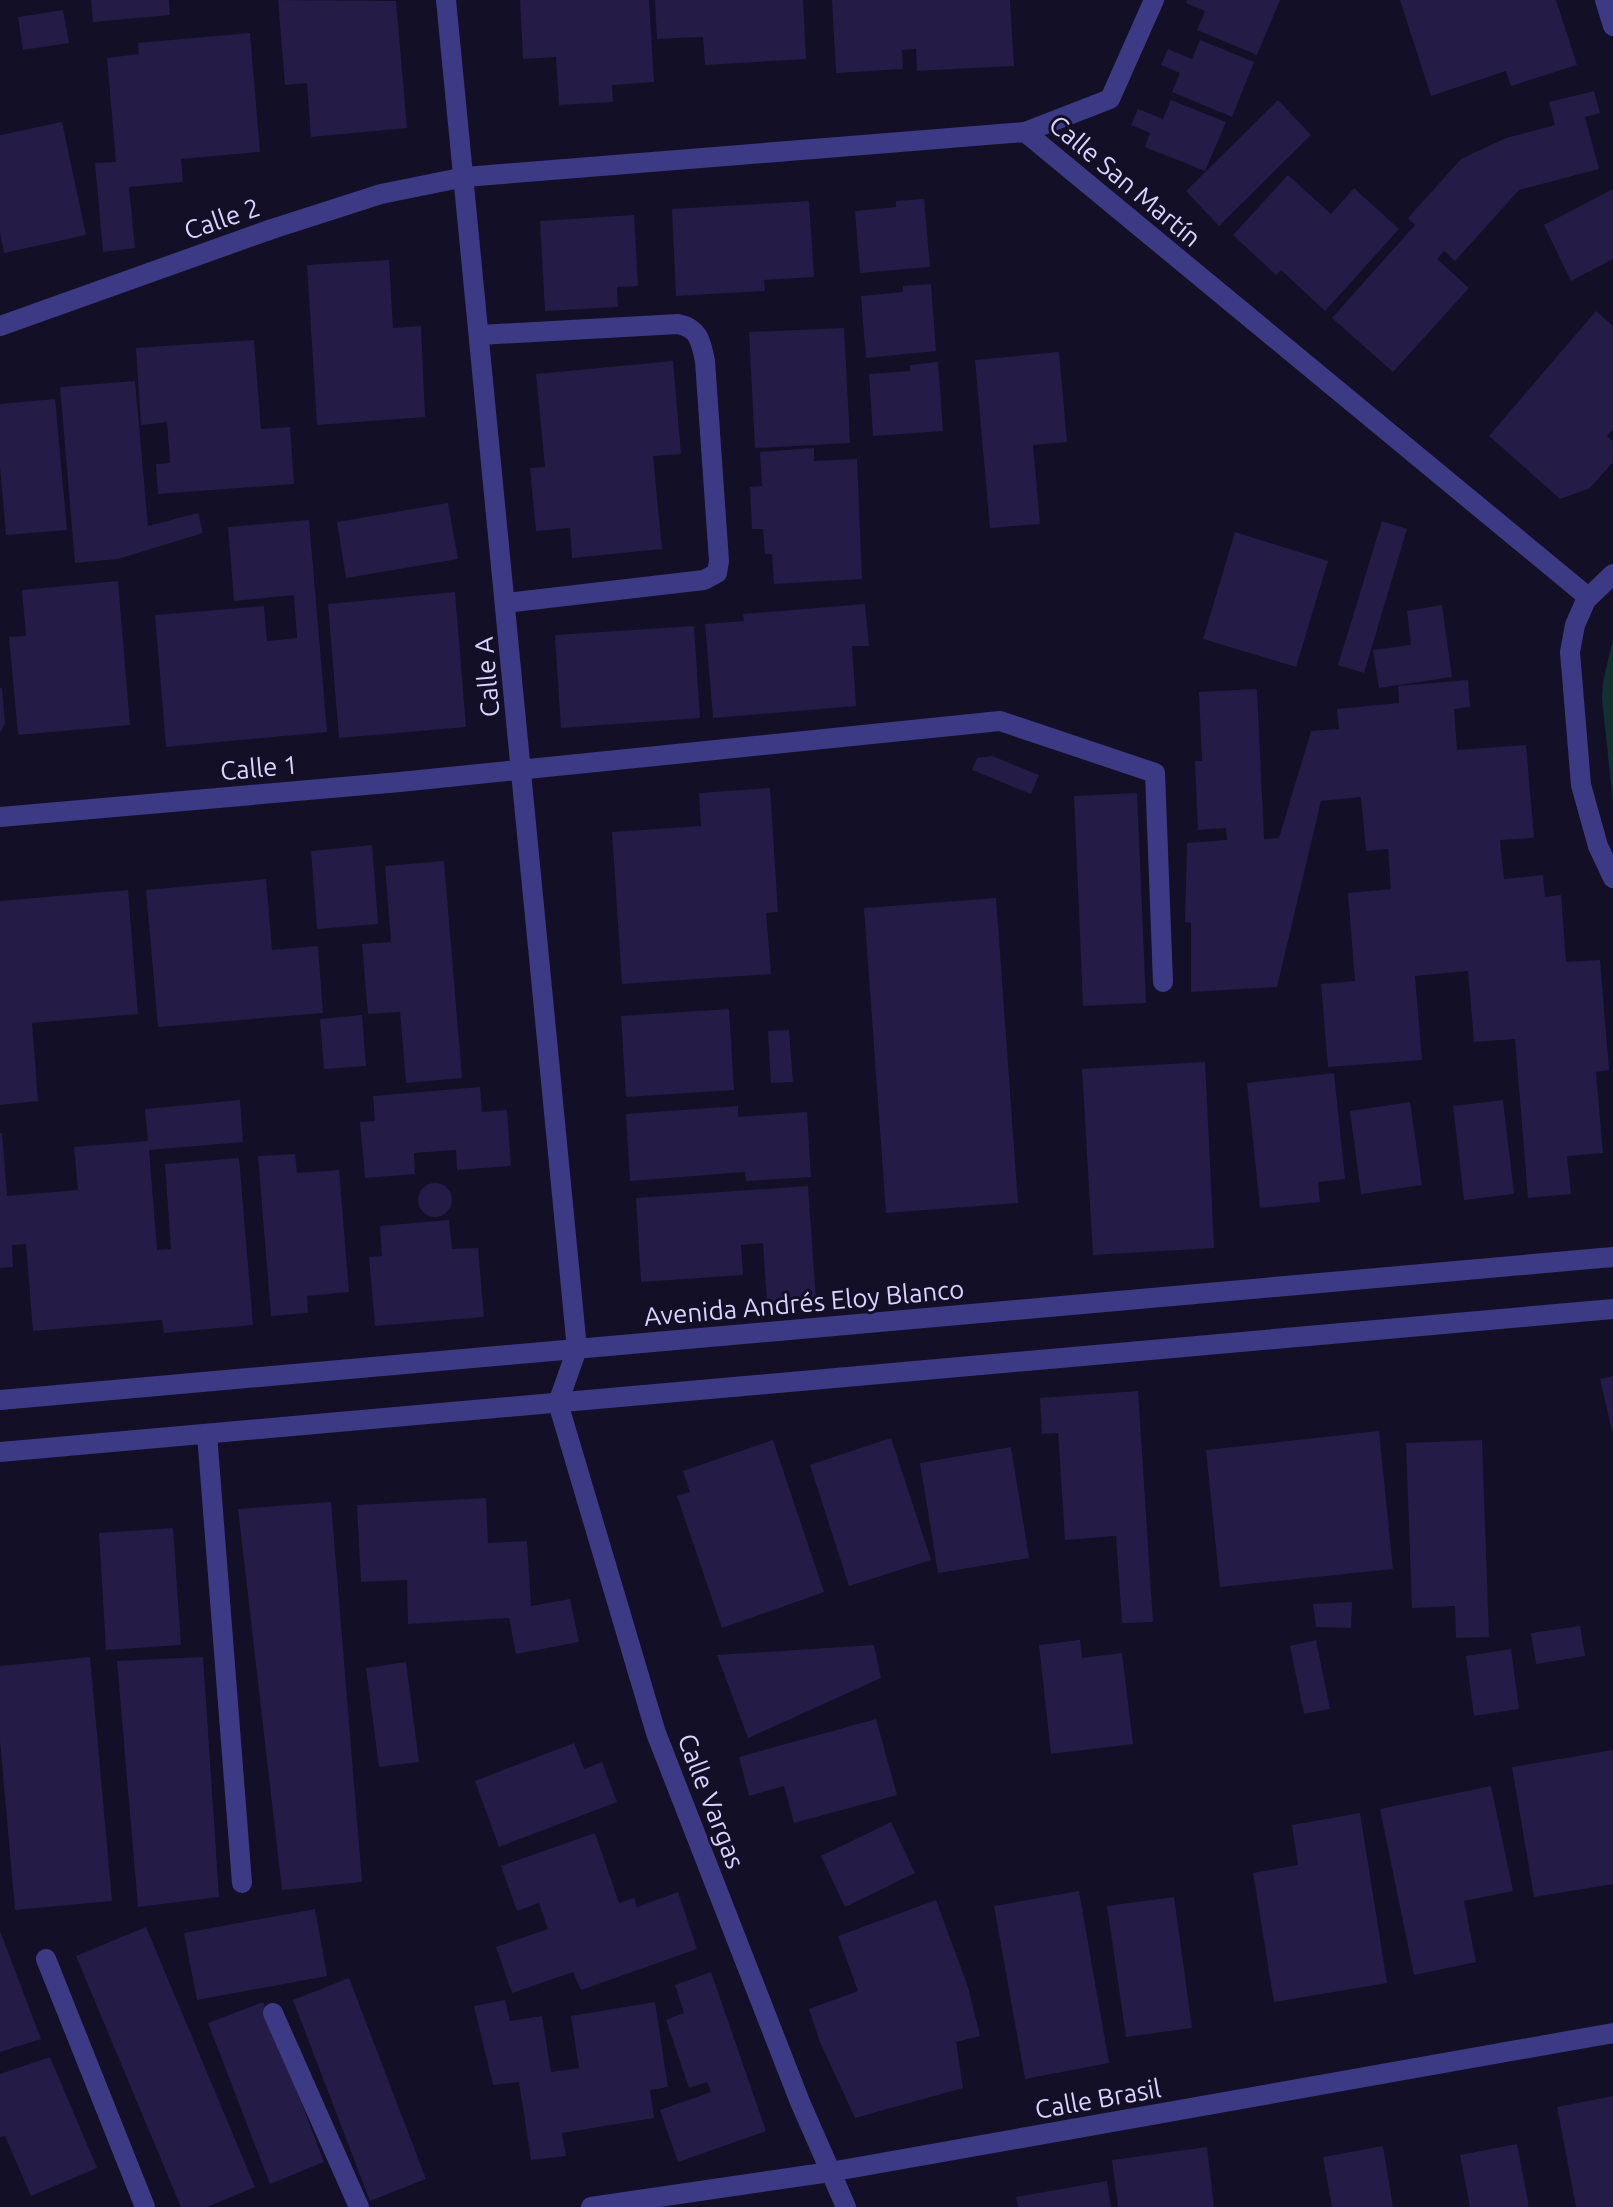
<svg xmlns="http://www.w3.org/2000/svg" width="1613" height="2207" font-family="Ubuntu,sans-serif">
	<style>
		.green { fill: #12302f }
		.building { fill: #241b47 }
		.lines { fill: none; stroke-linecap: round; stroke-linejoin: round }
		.minor { stroke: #3d3a85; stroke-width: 20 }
		.tertiary { stroke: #3d3a85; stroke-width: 20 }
		.labels { text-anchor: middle; stroke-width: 6; stroke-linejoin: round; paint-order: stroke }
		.street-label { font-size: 26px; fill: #d9d4ff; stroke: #130f26 }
	</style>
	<rect width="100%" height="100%" fill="#130f26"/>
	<!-- green -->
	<path class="green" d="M1613,639V802L1602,699L1603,682Z"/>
	<!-- building -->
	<g class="building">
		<path d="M91,0H169L170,15L93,22Z"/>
		<path d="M278,0L396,1L407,128L311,137L307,83L285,85Z"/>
		<path d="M520,0H649L654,82L612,85L613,102L559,105L556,57L523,59Z"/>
		<path d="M655,0H803L806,59L705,65L703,37L657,39Z"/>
		<path d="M832,0H1010L1014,66L917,71L916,49L902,50L903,69L836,73Z"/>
		<path d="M1187,0H1280L1257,55L1197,30L1205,11L1186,3Z"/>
		<path d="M1400,0H1556L1577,65L1511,86L1506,71L1431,96Z"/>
		<path d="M63,10L69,43L23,50L18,17Z"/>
		<path d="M250,33L260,152L181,159L183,182L129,187L135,248L103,252L95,163L116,162L107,58L139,54L138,43Z"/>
		<path d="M1200,40L1254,62L1232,117L1172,92L1180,73L1161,65L1168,49L1192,59Z"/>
		<path d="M1594,91L1600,113L1585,117L1599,169L1519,190L1455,261L1444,251L1437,259L1469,288L1393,372L1332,318L1415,225L1408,218L1461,159L1506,138L1555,125L1549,102Z"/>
		<path d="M1171,100L1226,122L1205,171L1145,147L1150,133L1131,125L1138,109L1163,119Z"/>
		<path d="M1278,100L1311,135L1219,226L1186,191Z"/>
		<path d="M62,122L86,235L4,253L0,232V135Z"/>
		<path d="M1288,175L1331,214L1354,188L1399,229L1325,311L1281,270L1276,275L1233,235Z"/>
		<path d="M1613,189V259L1571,281L1544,225Z"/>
		<path d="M924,199L930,267L860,273L855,211L896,207V201Z"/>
		<path d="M809,201L814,277L764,280L765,291L676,296L672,209Z"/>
		<path d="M634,215L638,286L617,287L618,307L545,311L540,221Z"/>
		<path d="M389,260L393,328L421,326L425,417L317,425L307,265Z"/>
		<path d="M931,284L936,351L866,358L861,296L903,292V286Z"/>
		<path d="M1596,311L1613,326V429L1607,436L1613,442V462L1590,488L1560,499L1489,436Z"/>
		<path d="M844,328L850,443L755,448L749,332Z"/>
		<path d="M254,340L261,429L290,427L294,484L158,494L156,464L170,463L167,422L141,425L136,348Z"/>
		<path d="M1059,352L1067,442L1033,445L1040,524L990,528L975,360Z"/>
		<path d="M673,361L681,454L653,456L662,549L572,558L570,528L536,531L530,468L545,467L536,374Z"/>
		<path d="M938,362L943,431L873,436L869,374L910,371V365Z"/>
		<path d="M135,381L148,526L198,513L203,533L118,559L75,563L60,387Z"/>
		<path d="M55,399L67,530L6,535L0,467V404Z"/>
		<path d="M814,448V461L857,459L862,579L774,584L772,554H765L763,529H752L750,487L762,486L760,452Z"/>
		<path d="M448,503L458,559L346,578L337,522Z"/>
		<path d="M309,520L327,732L166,747L155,615L264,606L267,641L297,638L294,595L234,601L228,527Z"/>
		<path d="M1382,521L1407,529L1364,673L1338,665Z"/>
		<path d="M1235,532L1328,561L1296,667L1203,639Z"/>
		<path d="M118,581L130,725L18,735L9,637L26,636L22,590Z"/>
		<path d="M455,592L466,727L339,738L328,604Z"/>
		<path d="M865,604L869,646H852L856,706L713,718L705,624L744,621L743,614Z"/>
		<path d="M1442,605L1452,677L1379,688L1373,650L1411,645L1407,611Z"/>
		<path d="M694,626L700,718L561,728L555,635Z"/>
		<path d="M1468,680L1470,707L1454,709L1457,750L1526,745L1534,838L1500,840L1504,879L1543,875L1545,897L1561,895L1566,962L1600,960L1609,1070L1596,1072L1603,1153L1567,1156L1571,1194L1528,1198L1515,1039L1474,1042L1468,971L1415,976L1422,1060L1328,1067L1321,984L1355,981L1348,893L1391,889L1388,849L1366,851L1361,797L1321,801L1277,987L1191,992V923L1185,922L1187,843L1227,840L1226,828L1198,830L1195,761H1202L1199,692L1257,689L1264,839L1279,838L1311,731L1339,729L1337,709L1399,703L1398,686Z"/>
		<path d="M0,688H2L5,723L0,733Z"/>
		<path d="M992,756L1039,775L1031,794L972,770L977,758Z"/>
		<path d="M770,788L778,912L766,913L771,974L622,984L612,832L701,826L699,793Z"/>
		<path d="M1137,793L1146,1003L1083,1006L1074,796Z"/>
		<path d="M372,845L378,924L317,929L311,851Z"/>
		<path d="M444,861L462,1078L406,1083L400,1012L368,1014L362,944L391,942L385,866Z"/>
		<path d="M266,879L272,950L318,946L323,1013L158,1027L146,890Z"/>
		<path d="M128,890L138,1014L32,1023L38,1101L0,1105V901Z"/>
		<path d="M996,898L1018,1203L886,1213L864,908Z"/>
		<path d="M729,1009L734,1090L626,1097L621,1016Z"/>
		<path d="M362,1015L366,1066L324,1069L320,1019Z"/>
		<path d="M789,1030L793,1082L771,1083L768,1031Z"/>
		<path d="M1205,1062L1214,1248L1093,1255L1082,1069Z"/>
		<path d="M1334,1073L1345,1179L1318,1182L1320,1202L1260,1208L1247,1083Z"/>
		<path d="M480,1087L482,1112L507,1110L511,1166L457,1170L456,1150L414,1153L415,1174L365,1178L360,1122L375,1121L373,1096Z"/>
		<path d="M240,1100L243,1142L149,1150L157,1250L171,1249L165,1164L239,1158L253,1325L164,1333L162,1320L33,1331L26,1244L12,1245L13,1267L0,1268V1133H2L7,1196L78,1190L74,1147L148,1141L145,1109Z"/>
		<path d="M1503,1100L1514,1194L1464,1200L1453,1106Z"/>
		<path d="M1410,1102L1422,1185L1361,1194L1350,1111Z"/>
		<path d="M738,1106V1117L807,1112L811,1177L746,1181L745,1172L630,1181L626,1114Z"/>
		<path d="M295,1154L297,1173L339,1170L349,1292L307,1296L308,1313L271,1316L258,1156Z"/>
		<circle cx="435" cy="1200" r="17"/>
		<path d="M808,1186L816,1300L767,1303L763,1243L741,1245L743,1275L641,1282L636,1198Z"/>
		<path d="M449,1220L452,1249L478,1248L484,1317L375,1326L369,1257L382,1256L380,1226Z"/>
		<path d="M1613,1376V1431H1612L1600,1379Z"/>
		<path d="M1138,1391L1153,1622L1122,1623L1116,1536L1065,1540L1058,1433L1042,1434L1040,1398Z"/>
		<path d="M1379,1431L1393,1569L1220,1587L1206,1450Z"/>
		<path d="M891,1438L931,1560L849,1586L810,1465Z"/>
		<path d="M773,1440L824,1592L722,1628L677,1496L690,1492L683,1471Z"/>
		<path d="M1482,1440L1489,1637L1456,1638L1455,1606L1412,1608L1406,1443Z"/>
		<path d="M1011,1447L1029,1558L938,1573L920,1463Z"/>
		<path d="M486,1498L488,1543L527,1541L531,1606L570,1599L579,1642L516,1654L509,1618L408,1624L407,1580L361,1582L357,1505Z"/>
		<path d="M331,1502L362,1882L282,1890L238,1509Z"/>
		<path d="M173,1528L181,1645L106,1650L99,1533Z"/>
		<path d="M1352,1602L1351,1628L1316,1627L1313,1604Z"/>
		<path d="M1580,1626L1585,1656L1536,1664L1531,1633Z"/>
		<path d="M1080,1640L1082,1658L1122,1653L1133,1744L1051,1754L1039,1645Z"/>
		<path d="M1316,1640L1330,1709L1304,1714L1290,1646Z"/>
		<path d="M874,1645L881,1678L748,1738L717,1655Z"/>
		<path d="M1511,1649L1519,1709L1474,1716L1466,1656Z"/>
		<path d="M90,1657L112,1901L15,1910L0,1741V1666Z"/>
		<path d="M203,1657L219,1897L138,1907L117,1661Z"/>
		<path d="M406,1662L419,1762L379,1767L366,1668Z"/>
		<path d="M876,1719L897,1795L794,1823L784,1786L749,1796L739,1757Z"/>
		<path d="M574,1743L584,1769L602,1762L617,1802L499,1847L475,1781Z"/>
		<path d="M1613,1750V1884L1534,1897L1512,1767Z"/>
		<path d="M1491,1786L1513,1891L1464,1901L1476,1962L1414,1975L1380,1809Z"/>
		<path d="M1360,1813L1387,1983L1274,2002L1253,1873L1298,1865L1292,1825Z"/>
		<path d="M891,1822L915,1873L845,1907L821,1856Z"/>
		<path d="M595,1833L619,1903L634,1898L637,1907L678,1892L697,1949L581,1990L573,1972L512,1993L496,1947L548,1929L539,1903L517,1911L501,1866Z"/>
		<path d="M1079,1891L1109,2063L1025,2079L994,1906Z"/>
		<path d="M1174,1897L1192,2028L1126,2037L1107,1906Z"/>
		<path d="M936,1900L968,1987L980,2036L956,2042L963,2088L855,2118L820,2042L809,2009L858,1991L838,1936Z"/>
		<path d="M315,1909L327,1976L197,2000L184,1933Z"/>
		<path d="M146,1927L255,2187L207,2207H181L76,1956Z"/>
		<path d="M0,1931L41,2039L0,2052Z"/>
		<path d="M711,1972L766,2131L678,2162L660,2110L711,2092L707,2082L689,2088L666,2020L684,2013L675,1985Z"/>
		<path d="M349,1978L426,2179L370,2201L293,2000Z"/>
		<path d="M505,2000L510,2021L542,2016L551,2072L579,2068L571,2016L655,2002L668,2087L650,2090L654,2118L562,2133L566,2156L531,2160L519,2082L493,2085L474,2006Z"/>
		<path d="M263,2002L324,2162L270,2184L208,2023Z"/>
		<path d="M50,2057L97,2168L31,2196L5,2136L0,2137V2074Z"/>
		<path d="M1613,2096V2207H1576L1557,2107Z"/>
		<path d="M1517,2144L1529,2207H1470L1460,2155Z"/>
		<path d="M1383,2146L1393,2207H1332L1323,2157Z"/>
		<path d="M1207,2147L1214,2207H1118L1112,2160Z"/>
		<path d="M1107,2181L1111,2207H1018L1016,2197Z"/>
	</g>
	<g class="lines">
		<!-- minor -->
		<g class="minor">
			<path d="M446,0L577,1349L558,1403L656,1733L800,2102L846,2207"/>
			<path d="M1605,0L1613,26"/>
			<path d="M1025,132L1110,99L1154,0"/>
			<path d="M0,326L272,229L381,194L465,177L1025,132L1588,597"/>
			<path d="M480,335L678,324C699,328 701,342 705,361L719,561L717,573L704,580L506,603"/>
			<path d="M1613,574L1586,600L1575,625L1570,652L1581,785L1598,846L1613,878"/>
			<path d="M0,817L400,782L1000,721L1155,773L1163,982"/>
			<path d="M207,1434L242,1883"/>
			<path d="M46,1959L145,2207"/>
			<path d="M273,2013L359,2207"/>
			<path d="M591,2207L830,2172L1613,2033"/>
		</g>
		<!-- tertiary -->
		<g class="tertiary">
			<path d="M0,1400L1613,1257"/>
			<path d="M0,1452L1613,1309"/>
		</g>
	</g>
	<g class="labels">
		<!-- street labels -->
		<g class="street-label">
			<text transform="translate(1125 181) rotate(40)" y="9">Calle San Martín</text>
			<text transform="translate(222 219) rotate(-19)" y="9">Calle 2</text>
			<text transform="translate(487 677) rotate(-95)" y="9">Calle A</text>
			<text transform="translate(259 768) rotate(-5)" y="9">Calle 1</text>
			<text transform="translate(804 1303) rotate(-5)" y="9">Avenida Andrés Eloy Blanco</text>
			<text transform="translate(711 1801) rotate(69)" y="9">Calle Vargas</text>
			<text transform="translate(1098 2099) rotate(-10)" y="9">Calle Brasil</text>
		</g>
	</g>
</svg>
